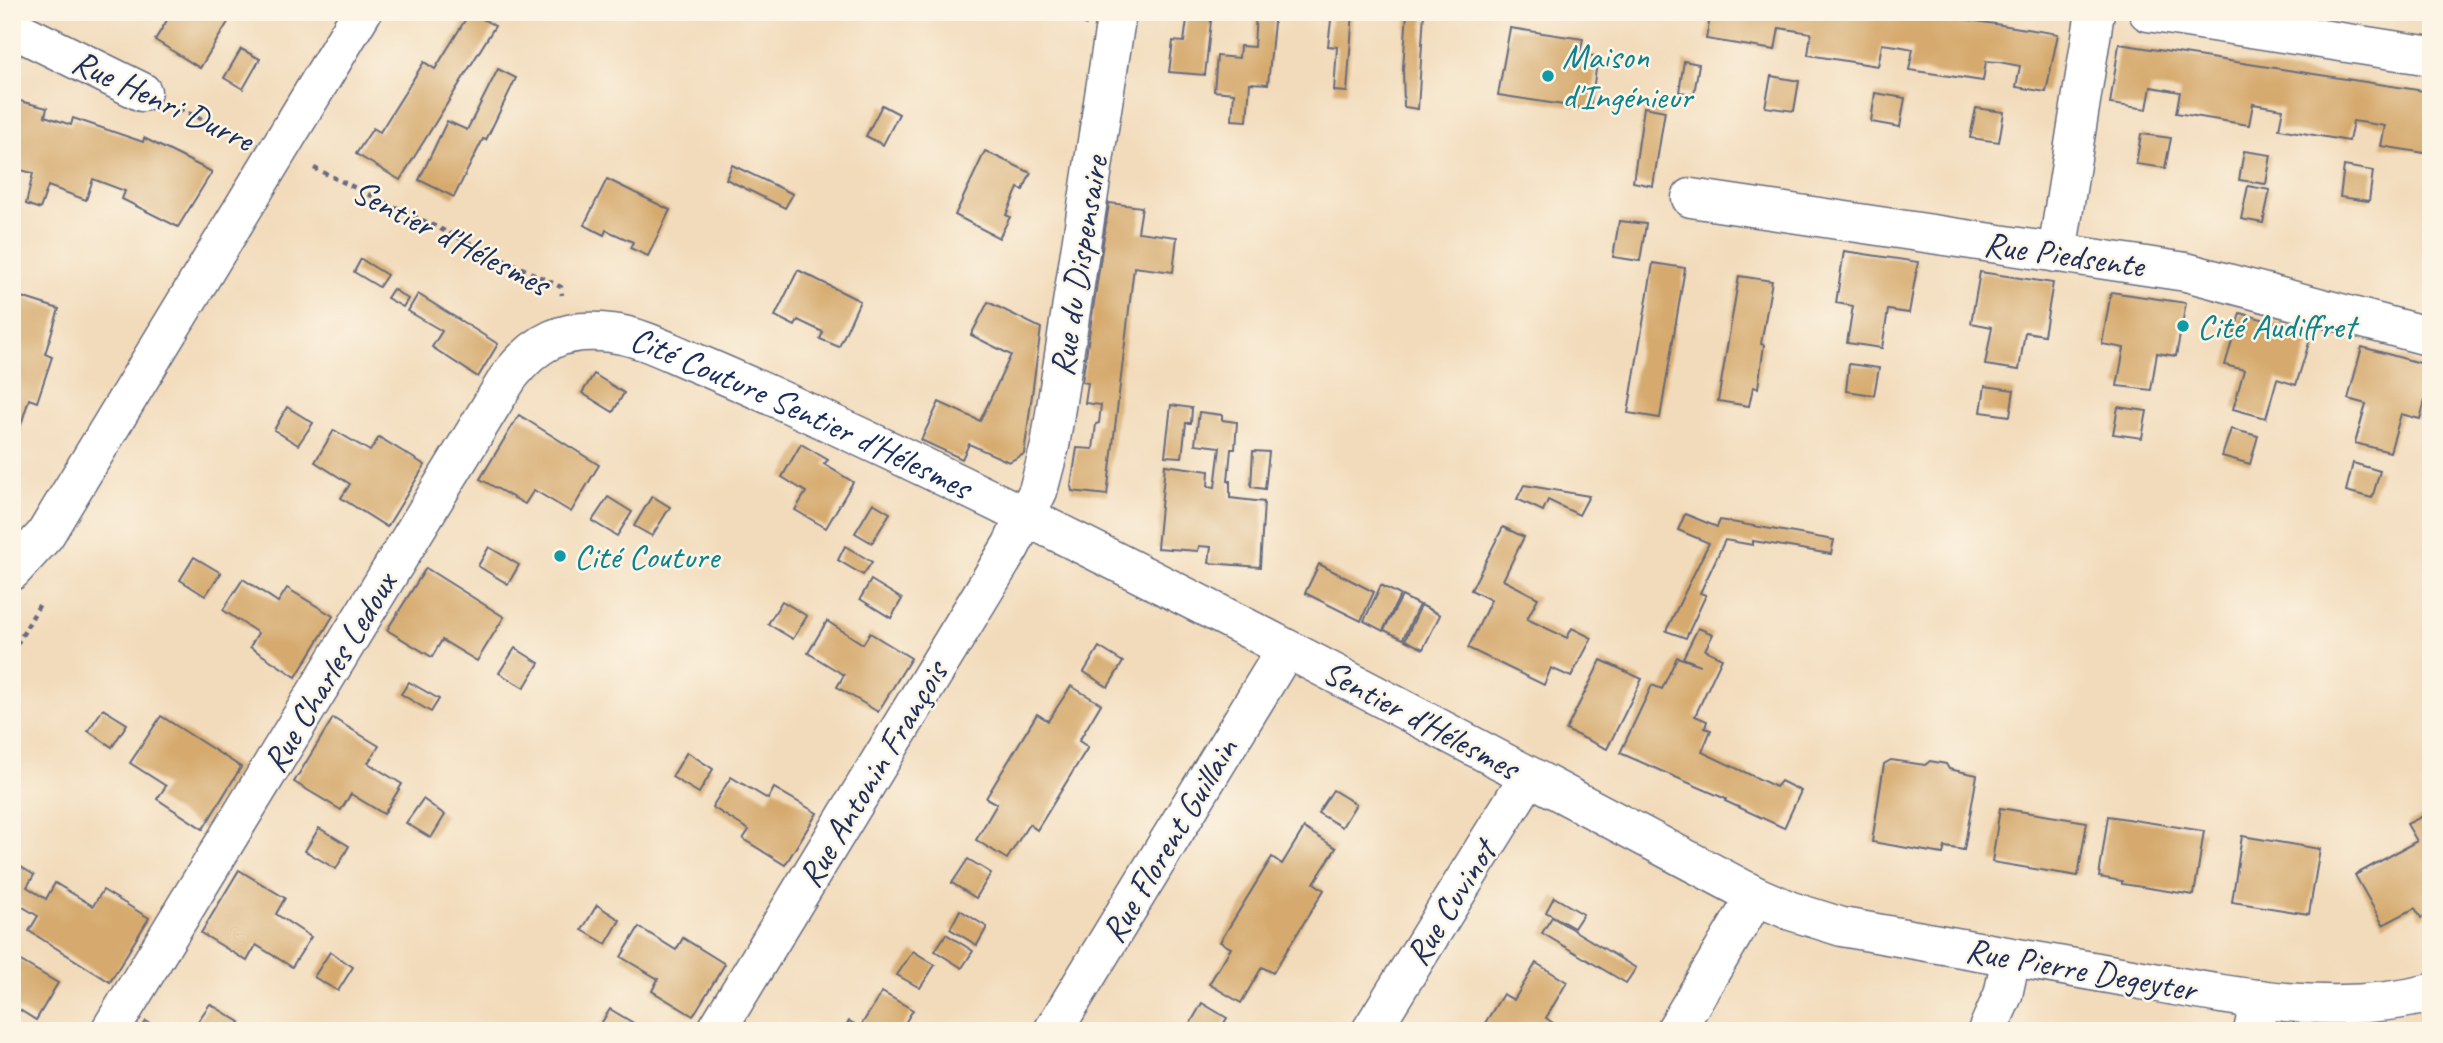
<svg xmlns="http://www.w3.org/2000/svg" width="2443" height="1043" font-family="Caveat,sans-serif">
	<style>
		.building { fill: #d6aa6e }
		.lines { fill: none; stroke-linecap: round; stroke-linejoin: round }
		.minor-casing { stroke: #666b7f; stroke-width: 41 }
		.path { stroke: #666b7f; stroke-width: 4.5; stroke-dasharray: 5 5; stroke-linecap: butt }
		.minor { stroke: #fff; stroke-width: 38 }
		.culture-dot { fill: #0f9aa8; stroke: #fcf5e5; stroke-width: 2.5 }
		.labels { text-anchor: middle; stroke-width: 5; stroke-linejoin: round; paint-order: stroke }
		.culture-label { font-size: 35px; fill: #0d838f; stroke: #fcf5e5; text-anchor: start }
		.street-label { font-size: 35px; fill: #1b2f5e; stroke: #fcf5e5 }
	</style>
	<rect width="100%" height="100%" fill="#fcf5e5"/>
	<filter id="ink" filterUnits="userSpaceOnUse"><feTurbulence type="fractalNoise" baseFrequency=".0143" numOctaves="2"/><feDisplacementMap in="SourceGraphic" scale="14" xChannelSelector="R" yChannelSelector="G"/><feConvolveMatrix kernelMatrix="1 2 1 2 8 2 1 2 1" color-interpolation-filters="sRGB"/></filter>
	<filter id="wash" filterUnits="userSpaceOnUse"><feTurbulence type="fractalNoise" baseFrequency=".00686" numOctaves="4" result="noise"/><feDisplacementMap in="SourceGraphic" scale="28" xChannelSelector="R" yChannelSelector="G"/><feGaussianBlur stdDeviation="1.57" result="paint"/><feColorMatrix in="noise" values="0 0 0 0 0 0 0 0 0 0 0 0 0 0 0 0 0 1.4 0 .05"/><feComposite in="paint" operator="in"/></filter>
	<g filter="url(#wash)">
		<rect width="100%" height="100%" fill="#f2dbbb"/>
		<g id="blocks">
			<!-- building -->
			<g class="building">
				<path d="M172,12H212L228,22L200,68L155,40Z"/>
				<path d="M470,12L495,26L400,180L356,154L373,128L380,132L424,62L435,69Z"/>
				<path d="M1064,12H1088L1086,25Z"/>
				<path d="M1188,12H1212L1205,75L1169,72L1173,41L1184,42Z"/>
				<path d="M1256,12H1275L1268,84L1250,83L1247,121L1232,120L1234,93L1214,91L1217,56L1239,58L1240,46L1254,47Z"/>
				<path d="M1332,12H1353L1347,92L1334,91L1337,47L1328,46Z"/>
				<path d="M1407,12H1424L1418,109L1404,107L1403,68Z"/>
				<path d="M1664,12H1681V17Z"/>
				<path d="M1692,12H1920L2058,34L2046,92L2016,87L2020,66L1999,62L1986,61L1983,81L1909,70L1913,49L1897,46L1882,44L1878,66L1808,55L1811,33L1779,28L1775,50L1706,39L1710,18L1692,15Z"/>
				<path d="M1510,28L1583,39L1580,53L1598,57L1590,109L1498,95Z"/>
				<path d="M2119,44L2431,92V154L2381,146L2385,126L2367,123L2353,121L2349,141L2279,129L2283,109L2253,104L2249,125L2176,113L2180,92L2151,87L2147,109L2110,104Z"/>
				<path d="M241,49L260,59L243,89L224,78Z"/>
				<path d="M1684,61L1699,64L1694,94L1679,92Z"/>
				<path d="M498,69L516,78L486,140L483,139L454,197L419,180L447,121L467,130Z"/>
				<path d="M1771,76L1799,81L1794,111L1765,107Z"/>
				<path d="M1875,93L1905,98L1900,127L1871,122Z"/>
				<path d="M12,99L47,108L45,116L71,125L73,118L143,142L144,138L212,172L178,227L122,199L125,191L93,179L86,200L48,186L40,209L26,204L33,173L12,168Z"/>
				<path d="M882,105L899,114L883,145L866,136Z"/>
				<path d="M1644,107L1665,111L1653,186L1633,182Z"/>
				<path d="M1976,108L2004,112L1999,142L1970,138Z"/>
				<path d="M2141,134L2171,138L2165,168L2136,164Z"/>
				<path d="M985,151L1031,173L1023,190L1018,188L1006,215L1010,217L999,238L955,215Z"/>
				<path d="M2244,151L2271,155L2266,184L2239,180Z"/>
				<path d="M732,165L793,194L785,208L726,179Z"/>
				<path d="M2344,166L2373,171L2369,201L2340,197Z"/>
				<path d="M607,179L670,210L648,256L630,248L633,242L606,230L604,235L584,225Z"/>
				<path d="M2248,186L2270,190L2263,223L2241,219Z"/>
				<path d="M1109,203L1142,207L1138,232L1177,237L1173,272L1134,267L1107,495L1072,491L1071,486L1077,448L1093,449L1096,424L1099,423L1101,405L1085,403L1088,383L1082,382Z"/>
				<path d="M1619,221L1646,224L1640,261L1613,257Z"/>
				<path d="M1844,251L1918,262L1909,313L1888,310L1882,348L1847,343L1853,306L1836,303Z"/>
				<path d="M361,259L387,275L379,287L354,272Z"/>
				<path d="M1653,263L1685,268L1660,418L1628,413Z"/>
				<path d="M798,270L860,301L839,347L820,339L823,332L798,320L795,326L775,316Z"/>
				<path d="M1980,272L2053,283L2044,335L2025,332L2019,370L1985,365L1992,327L1971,323Z"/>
				<path d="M1739,276L1772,281L1761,344L1764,345L1758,388L1753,387L1749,406L1718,401Z"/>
				<path d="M393,289L408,299L403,307L387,298Z"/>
				<path d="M2111,292L2186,303L2176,356L2157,353L2151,390L2117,386L2124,348L2102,344Z"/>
				<path d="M12,294L59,309L45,354L52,357L37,402L29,399L15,444L12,443Z"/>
				<path d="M418,294L498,344L478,377L432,347L442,331L408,311Z"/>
				<path d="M988,302L1041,328L1024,454L1009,462L969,444L962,459L921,440L939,402L980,421L1011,355L971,335Z"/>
				<path d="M2240,313L2312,333L2296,385L2277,379L2266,418L2233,409L2244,370L2225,365Z"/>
				<path d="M2362,347L2431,366V379L2420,419L2401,414L2390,452L2355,443L2366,404L2348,399Z"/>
				<path d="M1849,364L1879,368L1874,395L1846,391Z"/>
				<path d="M594,374L624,393L613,412L582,393Z"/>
				<path d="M1985,386L2014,390L2010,416L1981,412Z"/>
				<path d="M1171,405L1192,408L1191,423H1186L1182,457L1165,456Z"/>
				<path d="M287,407L313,423L298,445L274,430Z"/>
				<path d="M2118,407L2147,411L2142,438L2113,434Z"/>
				<path d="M1199,412L1222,415V420L1237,422L1235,449H1231L1228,481H1230V498L1264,502L1260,567L1209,563L1211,547L1199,546L1198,551L1157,548L1165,465L1209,471L1208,486L1215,487L1220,447L1195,444Z"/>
				<path d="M519,415L599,465L571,512L534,490L525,504L480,479Z"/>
				<path d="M2231,429L2258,436L2250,464L2222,456Z"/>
				<path d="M334,430L370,451L379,437L425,465L387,527L341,498L350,484L315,462Z"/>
				<path d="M801,444L828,460L824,464L853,482L826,528L795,510L806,492L782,477Z"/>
				<path d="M1253,451L1269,452L1265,489L1251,487Z"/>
				<path d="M2353,463L2380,471L2372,498L2346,491Z"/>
				<path d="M1524,485L1589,496L1579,515L1548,500L1543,511L1517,499Z"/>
				<path d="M652,496L670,507L652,536L634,526Z"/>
				<path d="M608,497L632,512L617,536L592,521Z"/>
				<path d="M873,503L890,513L872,543L855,533Z"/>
				<path d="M1685,514L1717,527L1720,520L1834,540L1831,554L1753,541V545L1725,540L1700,593L1706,595L1686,638L1666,631L1709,543L1678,530Z"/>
				<path d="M1503,527L1524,537L1503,580L1538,598L1527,619L1567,638L1572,628L1592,638L1571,677L1551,668L1544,685L1468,648L1491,600L1471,590Z"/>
				<path d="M845,546L872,562L863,575L838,560Z"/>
				<path d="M489,547L519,565L508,584L478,566Z"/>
				<path d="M194,557L221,573L205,596L180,580Z"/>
				<path d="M1319,564L1374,592L1361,621L1305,593Z"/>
				<path d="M426,568L504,617L477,661L442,640L432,657L387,630Z"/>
				<path d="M243,579L278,602L287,588L333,616L296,677L250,647L258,633L223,610Z"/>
				<path d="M871,580L902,599L891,618L860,599Z"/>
				<path d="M1381,585L1400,595L1383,631L1364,621Z"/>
				<path d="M1402,596L1419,605L1403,639L1384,630Z"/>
				<path d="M782,601L807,616L793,639L768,624Z"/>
				<path d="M1421,605L1440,615L1423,649L1405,640Z"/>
				<path d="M827,621L863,644L870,633L911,658L878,712L837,687L844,675L808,653Z"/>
				<path d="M1698,628L1713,634L1705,650L1722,658L1695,716L1707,721L1705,728L1711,730L1702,752L1776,787L1781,781L1801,791L1784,828L1725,801L1726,799L1620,753L1652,685L1662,689L1677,657L1700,665L1683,658Z"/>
				<path d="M1099,647L1123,662L1108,687L1084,672Z"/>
				<path d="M515,648L539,663L524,688L499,673Z"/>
				<path d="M1601,660L1642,679L1607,749L1566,730Z"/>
				<path d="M409,682L439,699L431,712L401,694Z"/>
				<path d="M1071,686L1101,704L1079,741L1088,747L1037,830L1029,824L1007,859L976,840L997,804L986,798L1037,714L1048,721Z"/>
				<path d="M103,709L127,724L112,747L88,731Z"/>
				<path d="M161,716L241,767L203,829L157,799L166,786L130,763Z"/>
				<path d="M333,718L379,746L368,763L402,784L384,814L351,794L341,810L294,782Z"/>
				<path d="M687,752L713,769L699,793L672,777Z"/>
				<path d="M1891,760L1925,765L1930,761L1946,764L1949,769L1977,775L1964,850L1945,847L1943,854L1872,842L1884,764Z"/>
				<path d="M731,777L768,799L774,788L817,813L785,865L743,839L749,830L712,807Z"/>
				<path d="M1333,790L1356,804L1342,827L1318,813Z"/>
				<path d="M423,799L445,815L431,838L406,823Z"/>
				<path d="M2000,808L2087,822L2078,876L1992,862Z"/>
				<path d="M2431,812V913L2421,918L2415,908L2383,925L2355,875L2417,841L2407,824Z"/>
				<path d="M2108,816L2204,831L2194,895L2122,884V881L2099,877Z"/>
				<path d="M319,828L349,846L336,869L305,851Z"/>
				<path d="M1304,828L1336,848L1314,883L1324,890L1273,973L1262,967L1241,1003L1209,984L1231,948L1220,942L1272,857L1282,864Z"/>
				<path d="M2242,836L2320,849L2309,914L2232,902Z"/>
				<path d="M968,859L991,873L976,898L952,883Z"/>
				<path d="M12,861L34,875L27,887L46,899L55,883L93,906L103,890L149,918L110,982L29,931L38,916L18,904L20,899L12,894Z"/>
				<path d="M239,870L285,898L276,914L311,937L292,967L256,945L247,961L201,933Z"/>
				<path d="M1554,897L1583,914L1574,928L1546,912Z"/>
				<path d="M597,905L620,920L606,944L582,930Z"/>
				<path d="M960,910L987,927L977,945L950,929Z"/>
				<path d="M1552,917L1636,968L1626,983L1542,933Z"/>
				<path d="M639,927L676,950L683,938L725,964L693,1016L652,991L658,979L621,957Z"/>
				<path d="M946,934L973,951L962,968L935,951Z"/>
				<path d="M913,951L935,965L920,988L897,975Z"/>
				<path d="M330,952L353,967L338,991L314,977Z"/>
				<path d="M19,960L58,983L36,1020L12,1005V972Z"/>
				<path d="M1536,963L1567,982L1546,1018L1556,1025L1552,1031H1480L1503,994L1514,1000Z"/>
				<path d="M882,992L913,1010L900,1031H843L849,1021L860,1027Z"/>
				<path d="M1202,1003L1227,1018L1219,1031H1186Z"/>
				<path d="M210,1004L240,1022L234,1031H213L198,1021Z"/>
				<path d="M610,1009L640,1027L638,1031H605L599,1027Z"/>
				<path d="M146,1021L163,1031H140Z"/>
			</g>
		</g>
	</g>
	<g filter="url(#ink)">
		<use href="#blocks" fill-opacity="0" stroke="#666b7f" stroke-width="2"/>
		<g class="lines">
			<defs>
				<g id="minor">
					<path d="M2148,12L2431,56"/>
					<path d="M12,28L142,92"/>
					<path d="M1691,198L2186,272L2431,337"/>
					<path d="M2057,253L2095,12"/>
					<path d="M12,571L45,535L60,510L362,12"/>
					<path id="s1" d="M110,1031L508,378C536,341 564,327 611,333C640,336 669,352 696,363C766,392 833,424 901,456C1190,594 1473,746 1756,896L1791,911L1842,927C1934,944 2027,960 2120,976C2221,994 2329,1019 2431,993"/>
					<path d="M716,1031L1011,546L1038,491L1050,446L1117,12"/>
					<path d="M1053,1031L1286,649"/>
					<path d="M1371,1031L1529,776"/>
					<path d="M1675,1031L1756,896"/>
					<path d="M1987,1031L2003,995L2011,958"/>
					<path d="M2253,1031L2260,999"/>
				</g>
			</defs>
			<!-- minor casing -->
			<use href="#minor" class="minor-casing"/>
			<!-- path -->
			<g class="path">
				<path d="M179,109L238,135"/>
				<path d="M314,168L561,287L562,295"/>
				<path d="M12,653L41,602"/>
			</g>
			<!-- minor -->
			<use href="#minor" class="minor"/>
		</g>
	</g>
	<!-- markers -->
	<g class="culture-dot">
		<circle cx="1548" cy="76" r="7"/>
		<circle cx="2183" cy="326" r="7"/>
		<circle cx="560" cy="556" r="7"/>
	</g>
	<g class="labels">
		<!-- culture labels -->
		<g class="culture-label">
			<text x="1562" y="68">Maison<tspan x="1562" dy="40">d'Ingénieur</tspan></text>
			<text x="2197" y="338">Cité Audiffret</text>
			<text x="574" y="568">Cité Couture</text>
		</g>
		<!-- street labels -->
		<g class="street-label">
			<text transform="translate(163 100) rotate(25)" y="12">Rue Henri Durre</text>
			<text transform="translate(451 237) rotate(27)" y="12">Sentier d'Hélesmes</text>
			<text transform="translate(2064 254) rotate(8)" y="12">Rue Piedsente</text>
			<text transform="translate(1078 266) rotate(-81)" y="12">Rue du Dispensaire</text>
			<text dy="12" stroke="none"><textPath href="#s1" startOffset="1090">Cité Couture Sentier d'Hélesmes</textPath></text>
			<text transform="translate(329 672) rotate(-59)" y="12">Rue Charles Ledoux</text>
			<text transform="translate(1421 719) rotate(28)" y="12">Sentier d'Hélesmes</text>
			<text transform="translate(872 774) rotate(-59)" y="12">Rue Antonin François</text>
			<text transform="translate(1169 840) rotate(-59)" y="12">Rue Florent Guillain</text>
			<text transform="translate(1450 903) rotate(-58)" y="12">Rue Cuvinot</text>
			<text transform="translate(2081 969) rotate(10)" y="12">Rue Pierre Degeyter</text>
		</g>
	</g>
	<!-- margin -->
	<rect width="2443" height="1043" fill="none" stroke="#fcf5e5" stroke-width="42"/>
</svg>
